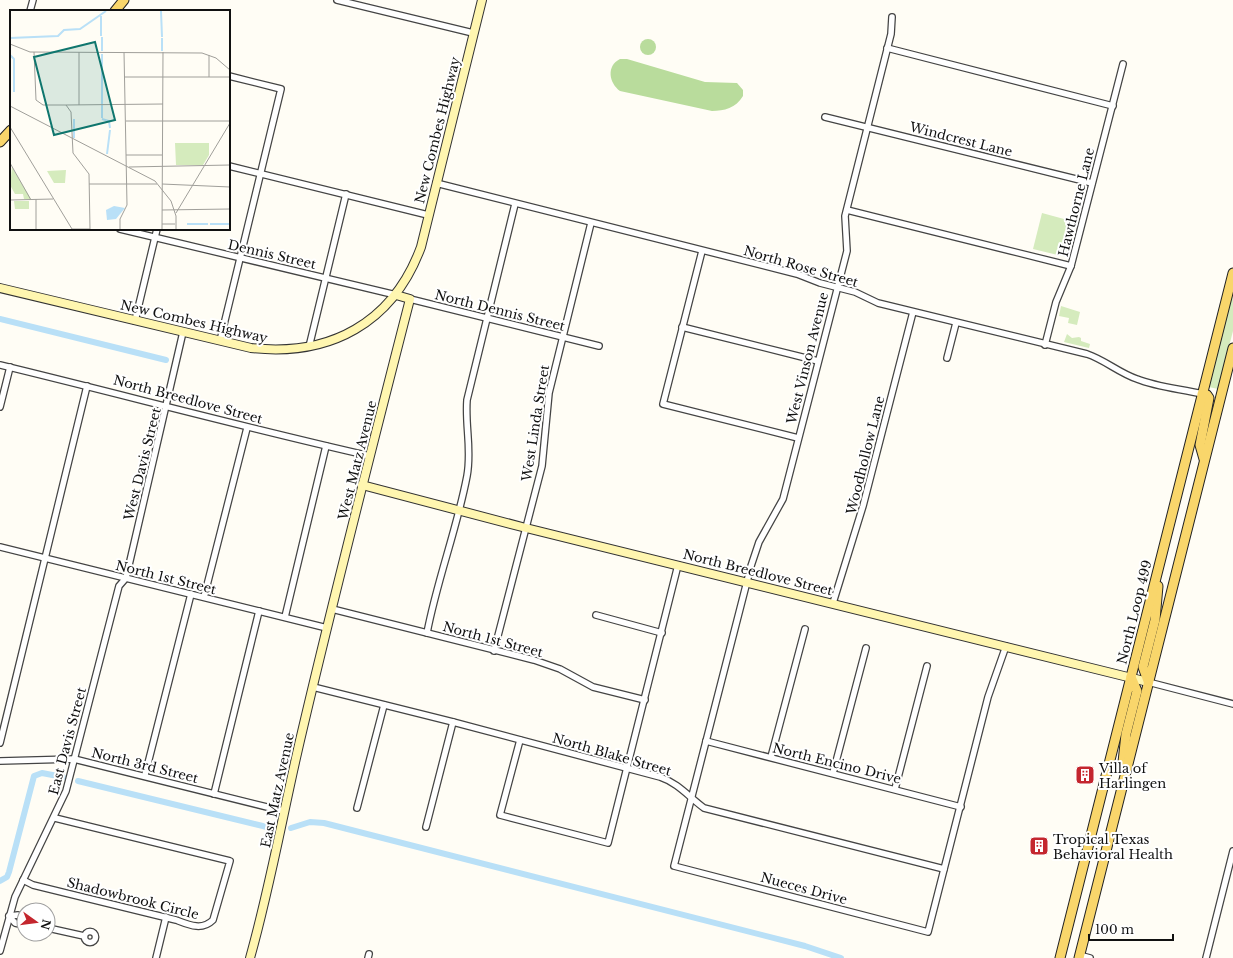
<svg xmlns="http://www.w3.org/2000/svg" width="1233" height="958" font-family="'Libre Baskerville',serif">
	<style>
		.green { fill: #d5ebbd }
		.forest { fill: #b9dc9c }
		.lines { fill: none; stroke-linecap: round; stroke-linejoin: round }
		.canal { stroke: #b9e0f7; stroke-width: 6 }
		.street-casing { stroke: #444; stroke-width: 8 }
		.secondary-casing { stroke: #333; stroke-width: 10 }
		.primary-casing { stroke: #222; stroke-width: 11 }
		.street { stroke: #fff; stroke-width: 5.5 }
		.secondary { stroke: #fff6b0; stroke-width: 8 }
		.primary { stroke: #f9d66b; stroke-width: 9 }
		.labels { text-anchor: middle; stroke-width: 4; stroke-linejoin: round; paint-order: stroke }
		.street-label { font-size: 13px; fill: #111; stroke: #fff }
		.poi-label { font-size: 13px; fill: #111; stroke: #fff; text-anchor: start }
		.inset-river { fill: none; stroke: #b9e0f7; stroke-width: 2 }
		.inset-road { fill: none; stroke: #a09f9a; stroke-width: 1 }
		.view { fill: #0f766e; fill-opacity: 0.15; stroke: #0f766e; stroke-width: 2 }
		.inset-edge { fill: none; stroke: #111; stroke-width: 2 }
	</style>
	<rect width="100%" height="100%" fill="#fffdf5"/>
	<!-- green -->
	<g class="green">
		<path d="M1042,213L1075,222L1066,257L1033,249Z"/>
		<path d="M1233,292V331L1218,389L1209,387Z"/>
		<path d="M1061,306L1080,312L1077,325L1068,323L1069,318L1059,316Z"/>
		<path d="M1067,334L1072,338L1079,337L1081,338V341L1090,344L1089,348L1064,342Z"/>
	</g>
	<!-- forest -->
	<g class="forest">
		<circle cx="648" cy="47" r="8"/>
		<path d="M620,59H627L705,82L737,83L743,90V96C736,108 724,111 712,111L620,91C609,83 606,66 620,59Z"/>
	</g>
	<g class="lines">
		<!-- canal -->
		<g class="canal">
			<path d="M0,319L166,360"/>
			<path d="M78,781L271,828"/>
			<path d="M291,828L310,822L324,823L805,946L841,958"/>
			<path d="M0,881L7,877L9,872L34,776L42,773L63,777"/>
		</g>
		<defs>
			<g id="street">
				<path d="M337,0L473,33"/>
				<path d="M30,11L33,0"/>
				<path d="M892,17L891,34L845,216L847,251L783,499L759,542L751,566L674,866L928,932L988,697L1006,646"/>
				<path d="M887,48L1113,106"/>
				<path d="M825,117L1092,183"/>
				<path d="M229,166L428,215"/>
				<path d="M436,183L797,274L820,283L855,292L878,303L1087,354C1105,360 1119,373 1137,379C1157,387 1181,389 1202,394"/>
				<path d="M847,210L1071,266"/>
				<path d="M120,229L396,295"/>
				<path d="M702,251L663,404L798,438"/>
				<path d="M410,299L599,346"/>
				<path d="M135,321L157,229"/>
				<path d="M682,327L818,361"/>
				<path d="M220,341L281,89L229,76"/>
				<path d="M1045,345L1056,302L1071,266L1123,64"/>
				<path d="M309,347L346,194"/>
				<path d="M947,358L956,323"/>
				<path d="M0,365C124,395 246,428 370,456"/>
				<path d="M0,407L10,367"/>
				<path d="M0,547L327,628"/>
				<path d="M204,597L247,428"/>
				<path d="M833,603L863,506L913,312"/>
				<path d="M332,609L534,660L560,669L593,687L645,700"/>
				<path d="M596,615L662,633"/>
				<path d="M285,617L326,446"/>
				<path d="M427,633C437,580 457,529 467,476C472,449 465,427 467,400L515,204"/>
				<path d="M494,651L542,466L549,393L591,223"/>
				<path d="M1148,682L1233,704"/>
				<path d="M313,687L453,722L660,777C678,783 689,797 704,808L944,869"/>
				<path d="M520,740L500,815L608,843L678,565"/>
				<path d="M706,741L961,807"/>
				<path d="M0,743L87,386"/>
				<path d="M771,757L805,629"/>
				<path d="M0,761L74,759L283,811"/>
				<path d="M833,773L866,648"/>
				<path d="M145,775L191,594"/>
				<path d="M895,789L927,666"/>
				<path d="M214,794L259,611"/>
				<path d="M357,808L384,705"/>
				<path d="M426,827L453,722"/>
				<path d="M23,880L33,885L176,920C189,925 202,931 213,920L230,861L55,818"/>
				<path d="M9,916L15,923L24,925"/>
				<path d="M9,916L18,915L24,917"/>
				<path d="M48,928L84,936"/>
				<circle cx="90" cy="937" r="5.5"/>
				<path d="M0,951L15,897L66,791L119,586L126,578L183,332"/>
				<path d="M1079,955L1090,958"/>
				<path d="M156,958L166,917"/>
				<path d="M368,958L369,954"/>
				<path d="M1206,958L1233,851"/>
			</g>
			<g id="secondary">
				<path d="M0,288L251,348C330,357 393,323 421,247L482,0"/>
				<path d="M362,485L526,528L1148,682"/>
				<path d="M250,958C271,884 284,807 302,732C336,587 373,443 410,299L396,295"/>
			</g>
			<g id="primary">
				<path d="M115,11L124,0"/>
				<path d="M0,142L11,130"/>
				<path d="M1202,394L1207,395L1209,398L1200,445L1204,459"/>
				<path d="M1148,681L1143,667L1155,620L1158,586"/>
				<path d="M1123,762L1126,734L1137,691L1131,677"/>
				<path d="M1060,958L1233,273"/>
				<path d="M1079,958L1233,348"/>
			</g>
		</defs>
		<!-- street casing -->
		<use href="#street" class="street-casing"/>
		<!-- secondary casing -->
		<use href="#secondary" class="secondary-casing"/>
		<!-- primary casing -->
		<use href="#primary" class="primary-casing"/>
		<!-- street -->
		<use href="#street" class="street"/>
		<!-- secondary -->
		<use href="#secondary" class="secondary"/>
		<!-- primary -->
		<use href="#primary" class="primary"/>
	</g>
	<!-- icons -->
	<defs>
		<symbol id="building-square" viewBox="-11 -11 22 22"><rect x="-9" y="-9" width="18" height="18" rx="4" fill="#c4262e" stroke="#fff"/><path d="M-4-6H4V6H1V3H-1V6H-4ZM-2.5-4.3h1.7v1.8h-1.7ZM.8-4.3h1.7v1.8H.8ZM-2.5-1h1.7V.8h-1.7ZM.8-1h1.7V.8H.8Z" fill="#fff"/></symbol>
	</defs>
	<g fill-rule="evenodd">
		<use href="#building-square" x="1074" y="764" width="22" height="22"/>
		<use href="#building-square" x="1028" y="835" width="22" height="22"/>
	</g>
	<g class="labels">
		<!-- street labels -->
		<g class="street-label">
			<text transform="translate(437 130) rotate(-76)" y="5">New Combes Highway</text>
			<text transform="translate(961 139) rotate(14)" y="5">Windcrest Lane</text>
			<text transform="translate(1076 202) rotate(-76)" y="5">Hawthorne Lane</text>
			<text transform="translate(272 254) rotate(13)" y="5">Dennis Street</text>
			<text transform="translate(801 266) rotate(16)" y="5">North Rose Street</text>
			<text transform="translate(500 310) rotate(14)" y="5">North Dennis Street</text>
			<text transform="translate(194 321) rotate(13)" y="5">New Combes Highway</text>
			<text transform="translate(807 358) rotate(-76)" y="5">West Vinson Avenue</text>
			<text transform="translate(188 399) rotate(15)" y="5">North Breedlove Street</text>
			<text transform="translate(535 423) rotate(-81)" y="5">West Linda Street</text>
			<text transform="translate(865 455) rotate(-76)" y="5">Woodhollow Lane</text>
			<text transform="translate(357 460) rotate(-76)" y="5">West Matz Avenue</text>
			<text transform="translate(142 464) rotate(-76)" y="5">West Davis Street</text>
			<text transform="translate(758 572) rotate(14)" y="5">North Breedlove Street</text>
			<text transform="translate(166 577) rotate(14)" y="5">North 1st Street</text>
			<text transform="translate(1134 612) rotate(-76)" y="5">North Loop 499</text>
			<text transform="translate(493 639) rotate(15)" y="5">North 1st Street</text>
			<text transform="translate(67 741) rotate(-75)" y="5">East Davis Street</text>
			<text transform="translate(612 754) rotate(16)" y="5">North Blake Street</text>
			<text transform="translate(837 763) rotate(14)" y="5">North Encino Drive</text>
			<text transform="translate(145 765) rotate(14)" y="5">North 3rd Street</text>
			<text transform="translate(277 790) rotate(-78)" y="5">East Matz Avenue</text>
			<text transform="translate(804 888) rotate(15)" y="5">Nueces Drive</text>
			<text transform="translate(133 898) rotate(14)" y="5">Shadowbrook Circle</text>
		</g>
		<!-- poi labels -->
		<g class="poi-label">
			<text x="1099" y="773">Villa of<tspan x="1099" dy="15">Harlingen</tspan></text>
			<text x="1053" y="844">Tropical Texas<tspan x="1053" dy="15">Behavioral Health</tspan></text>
		</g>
	</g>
	<!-- overview -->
	<g transform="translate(10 10)">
		<rect width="220" height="220" fill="#fffdf5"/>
		<path d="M165,133H199V145L193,155H166ZM2,157L21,189H14L13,184H5L0,175ZM56,160L55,173H44L37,161ZM4,191H19V199H5Z" fill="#d5ebbd"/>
		<path d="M104,196L115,198L106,209L97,210L96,200Z" fill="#b9e0f7"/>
		<path class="inset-river" d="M151,1L152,27M91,6V26M92,27V41M0,28L48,26L54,20L70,19L96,1M152,28V41M0,45L4,49V82M92,94V44M92,95V108M64,109V128M92,109L99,111L100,118M97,144L100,120M177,214H198M200,214H220"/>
		<path class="inset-road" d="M0,34L20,42L192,43L206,48L220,60M24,42L26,90L33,95H56L61,102L63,143L79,164L80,219M114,67H220M199,67V45M56,95L153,94M69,95V42M0,96L145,171L161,191L166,206V219M116,111H220M0,117L62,219M116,145H152M0,153L21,190M119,157L220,155M79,174H147M152,174L220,177M26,189V219M0,190L43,189M152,200L220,199M166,203L220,113M152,214H165M62,219H80M110,219V209L117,195L114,42M152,219L153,42"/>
		<path class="view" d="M85,32L105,110L44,125L24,47Z"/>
		<rect width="220" height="220" class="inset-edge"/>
	</g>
	<!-- north arrow -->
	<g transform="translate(36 922) rotate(104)"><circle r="19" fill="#ffffff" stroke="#a0a0a0"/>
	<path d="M0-3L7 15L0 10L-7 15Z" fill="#c4262e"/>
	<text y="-6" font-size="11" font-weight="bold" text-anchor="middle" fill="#111111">N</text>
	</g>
	<!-- scale -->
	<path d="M1089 934v6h84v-6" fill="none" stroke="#111111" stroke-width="2"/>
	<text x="1095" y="934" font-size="12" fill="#111111" stroke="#ffffff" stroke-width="3" paint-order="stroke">100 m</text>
</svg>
